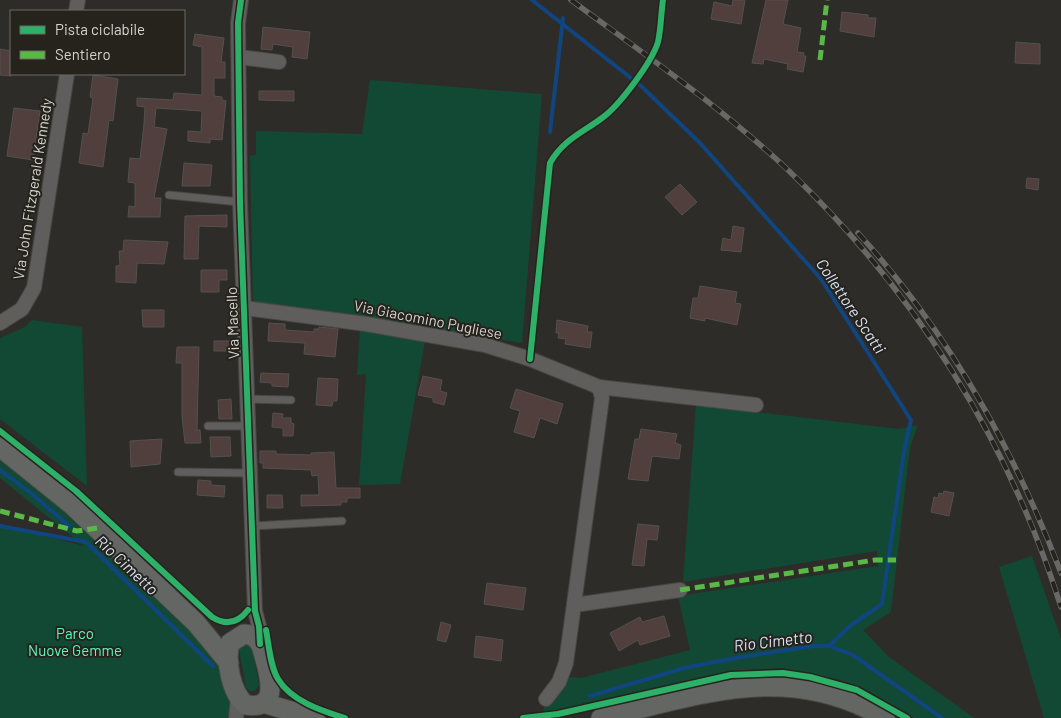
<svg xmlns="http://www.w3.org/2000/svg" width="1061" height="718" font-family="Barlow,sans-serif">
	<style>
		.green { fill: #124935 }
		.lines { fill: none; stroke-linecap: round; stroke-linejoin: round }
		.stream { stroke: #104580; stroke-width: 4 }
		.building { fill: #503f3c; stroke: #53514f }
		.service-casing { stroke: #484744; stroke-width: 9 }
		.minor-casing { stroke: #484744; stroke-width: 16 }
		.secondary-casing { stroke: #484744; stroke-width: 21 }
		.service { stroke: #5f5e5c; stroke-width: 7 }
		.minor { stroke: #5f5e5c; stroke-width: 14 }
		.secondary { stroke: #646663; stroke-width: 19 }
		.rail-casing { stroke: #6a6866; stroke-width: 5.5 }
		.rail { stroke: #26231d; stroke-width: 4; stroke-dasharray: 11; stroke-linecap: butt }
		.quiet { stroke: #58b947; stroke-width: 5; stroke-dasharray: 10 5; stroke-linecap: butt }
		.cycleway-casing { stroke: #26231d; stroke-width: 9 }
		.cycleway { stroke: #2db169; stroke-width: 6 }
		.labels { text-anchor: middle; stroke-width: 4; stroke-linejoin: round; paint-order: stroke }
		.street-label { font-size: 15px; fill: #d6d4d0; stroke: #26231d }
		.park-label { font-size: 15px; fill: #5ff7bd; stroke: #26231d }
		.water-label { font-size: 16px; font-style: italic; fill: #d4e3f6; stroke: #26231d }
	</style>
	<rect width="100%" height="100%" fill="#2e2c28"/>
	<!-- green -->
	<g class="green">
		<path d="M370,80L542,94L522,343L371,318L253,305L250,156L256,155V131L362,134Z"/>
		<path d="M32,320L82,327L87,486L0,419V338L25,327Z"/>
		<path d="M360,329L425,341L400,484L359,485L366,374L357,375Z"/>
		<path d="M696,405L899,429L918,425L910,447L891,612L863,630L889,657L974,718H914L858,686L837,679L781,668L731,671L549,713L543,711L544,707L558,694L570,677L581,678L690,650L678,596L878,566L877,551L683,582Z"/>
		<path d="M0,460L40,489L218,657C224,675 237,699 228,718H0V524L84,546L0,478Z"/>
		<path d="M1032,556L1061,639V718H1044L999,567Z"/>
		<path d="M243,643L249,644L252,648L259,685L255,691H249L246,687L239,650Z"/>
	</g>
	<g class="lines">
		<!-- stream -->
		<g class="stream">
			<path d="M532,0L641,86L700,143L821,279L911,420L904,451L882,604L850,626L829,646"/>
			<path d="M550,132L563,18"/>
			<path d="M0,470L31,493L69,526"/>
			<path d="M0,526L86,542L213,666"/>
			<path d="M590,696L684,668L741,657L814,646H829L853,655L942,718"/>
		</g>
	</g>
	<!-- building -->
	<g class="building">
		<path d="M733,0H745L741,24L711,19L714,2L732,6Z"/>
		<path d="M766,0H788L783,24L801,28L797,52L804,53L803,56H806L803,72L787,69L788,64L764,59L763,64L752,63Z"/>
		<path d="M842,12L868,15V18H876L874,37L840,31Z"/>
		<path d="M263,27L310,32L307,59L292,57L293,47L273,44L272,50L261,49Z"/>
		<path d="M195,34L224,38L221,62H225V78H214V96L222,97V100L226,101L222,140L210,139V143L188,141V131L201,132L202,111L156,108L154,127L167,129L154,198H161L160,217H128L129,206L135,207V183L128,182L130,158L140,159L144,124L145,107L137,106V98L173,100L174,93L202,95V47L193,45Z"/>
		<path d="M1016,42L1040,44V64L1015,63Z"/>
		<path d="M0,49L11,51V76L0,75Z"/>
		<path d="M93,75L118,79L113,121L109,120L103,167L79,163L83,133L88,134L93,98L90,97Z"/>
		<path d="M259,91H294V101L259,100Z"/>
		<path d="M14,108L40,111L33,160L7,156Z"/>
		<path d="M184,163L212,165L210,186H182Z"/>
		<path d="M1027,178L1039,179L1038,190L1026,188Z"/>
		<path d="M680,184L697,202L682,215L665,197Z"/>
		<path d="M227,215V227L199,226L198,259H184L185,216Z"/>
		<path d="M733,226L744,228L741,252L721,250L723,238L731,240Z"/>
		<path d="M124,240L168,242L164,264L137,263L136,283L116,282V266L120,265L119,251H123Z"/>
		<path d="M201,270H227V280H219V292H201Z"/>
		<path d="M700,286L737,292L735,303L741,304L737,325L705,318V321L690,318L693,298H698Z"/>
		<path d="M142,310H164V327H143Z"/>
		<path d="M557,320L588,326L587,332H592L590,348L565,344L566,339L558,338L559,333H556Z"/>
		<path d="M269,323L285,324V330L314,332V329H319V327L338,329L335,357L304,354L305,343L268,341Z"/>
		<rect x="214" y="341" width="18" height="10"/>
		<path d="M177,347H199L197,430H200L201,443H185L182,416V363H176Z"/>
		<path d="M261,373L289,374L288,387L272,386V383L260,382Z"/>
		<path d="M423,376L442,380L440,391L447,393L444,405L433,402V398L418,395Z"/>
		<path d="M318,378L338,379L337,401H333L332,406L316,405Z"/>
		<path d="M516,389L563,404L557,424L540,418L534,438L514,432L520,411L510,408Z"/>
		<path d="M231,399L232,419H219L218,400Z"/>
		<path d="M273,413L283,414L282,418H291V423L294,424L293,436H283V428L272,427Z"/>
		<path d="M641,429L677,434L675,443L681,445L679,459L652,456L648,481L628,479L635,439H639Z"/>
		<path d="M210,437H230L231,456L211,457Z"/>
		<path d="M162,439L160,464L131,467L130,441Z"/>
		<path d="M260,451H276V454L311,455V453L334,452L336,488H360V498H347V502H341V505L301,506V495H319L318,475L312,476L311,470L263,468V463H260Z"/>
		<path d="M198,480L211,481V485L225,486L224,497L197,495Z"/>
		<path d="M944,491L954,493L949,516L931,512L934,497L938,498L939,493L943,494Z"/>
		<path d="M267,495H282L283,508H267Z"/>
		<path d="M638,524L659,526L657,540L647,539L644,566L632,565Z"/>
		<path d="M487,583L526,588L523,610L484,604Z"/>
		<path d="M664,616L670,636L640,645L638,640L619,651L610,633L640,617L642,622Z"/>
		<path d="M441,622L451,625L446,642L437,640Z"/>
		<path d="M476,636L503,640L501,661L474,657Z"/>
	</g>
	<g class="lines">
		<defs>
			<g id="service">
				<path d="M169,195L240,202"/>
				<path d="M247,399L291,400"/>
				<path d="M208,426H248"/>
				<path d="M178,472L248,473"/>
				<path d="M252,526L342,521"/>
			</g>
			<g id="minor">
				<path d="M241,0L238,23L240,202L255,611L259,626L260,644"/>
				<path d="M76,11L78,0"/>
				<path d="M239,57L279,62"/>
				<path d="M245,308L366,324L485,345L530,359L599,387L756,405"/>
				<path d="M0,323L22,309L34,288L67,74"/>
				<path d="M574,605L680,590"/>
				<path d="M546,699L559,682L566,663L602,398L599,387"/>
				<path d="M236,718L238,696"/>
			</g>
			<g id="secondary">
				<path d="M0,447L72,505L196,623L229,663"/>
				<path d="M244,634C250,634 257,638 260,644C263,649 264,657 266,663C271,682 277,710 246,705C231,693 225,661 230,643Z"/>
				<path d="M263,703L315,718"/>
				<path d="M601,718C702,695 787,661 885,718"/>
			</g>
		</defs>
		<!-- service casing -->
		<use href="#service" class="service-casing"/>
		<!-- minor casing -->
		<use href="#minor" class="minor-casing"/>
		<!-- secondary casing -->
		<use href="#secondary" class="secondary-casing"/>
		<!-- service -->
		<use href="#service" class="service"/>
		<!-- minor -->
		<use href="#minor" class="minor"/>
		<!-- secondary -->
		<use href="#secondary" class="secondary"/>
		<defs>
			<g id="rail">
				<path d="M571,0C644,54 721,107 788,170C914,290 1009,441 1061,607"/>
				<path d="M858,233C948,332 1014,449 1061,573"/>
			</g>
		</defs>
		<!-- rail casing -->
		<use href="#rail" class="rail-casing"/>
		<!-- rail -->
		<use href="#rail" class="rail"/>
		<!-- quiet -->
		<g class="quiet">
			<path d="M820,60L827,0"/>
			<path d="M0,511L77,531L97,528"/>
			<path d="M680,590L875,560H896"/>
		</g>
		<defs>
			<g id="cycleway">
				<path d="M241,0L238,23L240,202L255,611L259,626L260,644"/>
				<path d="M530,359L550,163C563,140 582,133 602,118C619,106 652,62 658,42C661,29 661,13 663,0"/>
				<path d="M0,431L76,491L212,617C226,626 238,623 248,610"/>
				<path d="M266,630C269,645 270,666 278,679C291,701 322,711 345,718"/>
				<path d="M523,718L558,714L731,675L783,673L810,677L857,690L907,718"/>
			</g>
		</defs>
		<!-- cycleway casing -->
		<use href="#cycleway" class="cycleway-casing"/>
		<!-- cycleway -->
		<use href="#cycleway" class="cycleway"/>
	</g>
	<g class="labels">
		<!-- street labels -->
		<g class="street-label">
			<text transform="translate(33 189) rotate(-81)" y="5">Via John Fitzgerald Kennedy</text>
			<text transform="translate(428 320) rotate(11)" y="5">Via Giacomino Pugliese</text>
			<text transform="translate(233 323) rotate(-92)" y="5">Via Macello</text>
		</g>
		<!-- park labels -->
		<g class="park-label">
			<text x="75" y="639">Parco<tspan x="75" dy="17">Nuove Gemme</tspan></text>
		</g>
		<!-- water labels -->
		<g class="water-label">
			<text transform="translate(851 306) rotate(56)" y="6">Collettore Scatti</text>
			<text transform="translate(127 565) rotate(43)" y="6">Rio Cimetto</text>
			<text transform="translate(773 641) rotate(-7)" y="6">Rio Cimetto</text>
		</g>
	</g>
	<!-- legend -->
	<rect x="10" y="10" width="175" height="65" fill="#26231d" stroke="#6c6a65"/>
	<rect x="20" y="26" width="25" height="8" fill="#2db169" stroke="#6c6a65"/>
	<text x="55" y="35" font-size="15" fill="#d6d4d0">Pista ciclabile</text>
	<rect x="20" y="51" width="25" height="8" fill="#58b947" stroke="#6c6a65"/>
	<text x="55" y="60" font-size="15" fill="#d6d4d0">Sentiero</text>
</svg>
